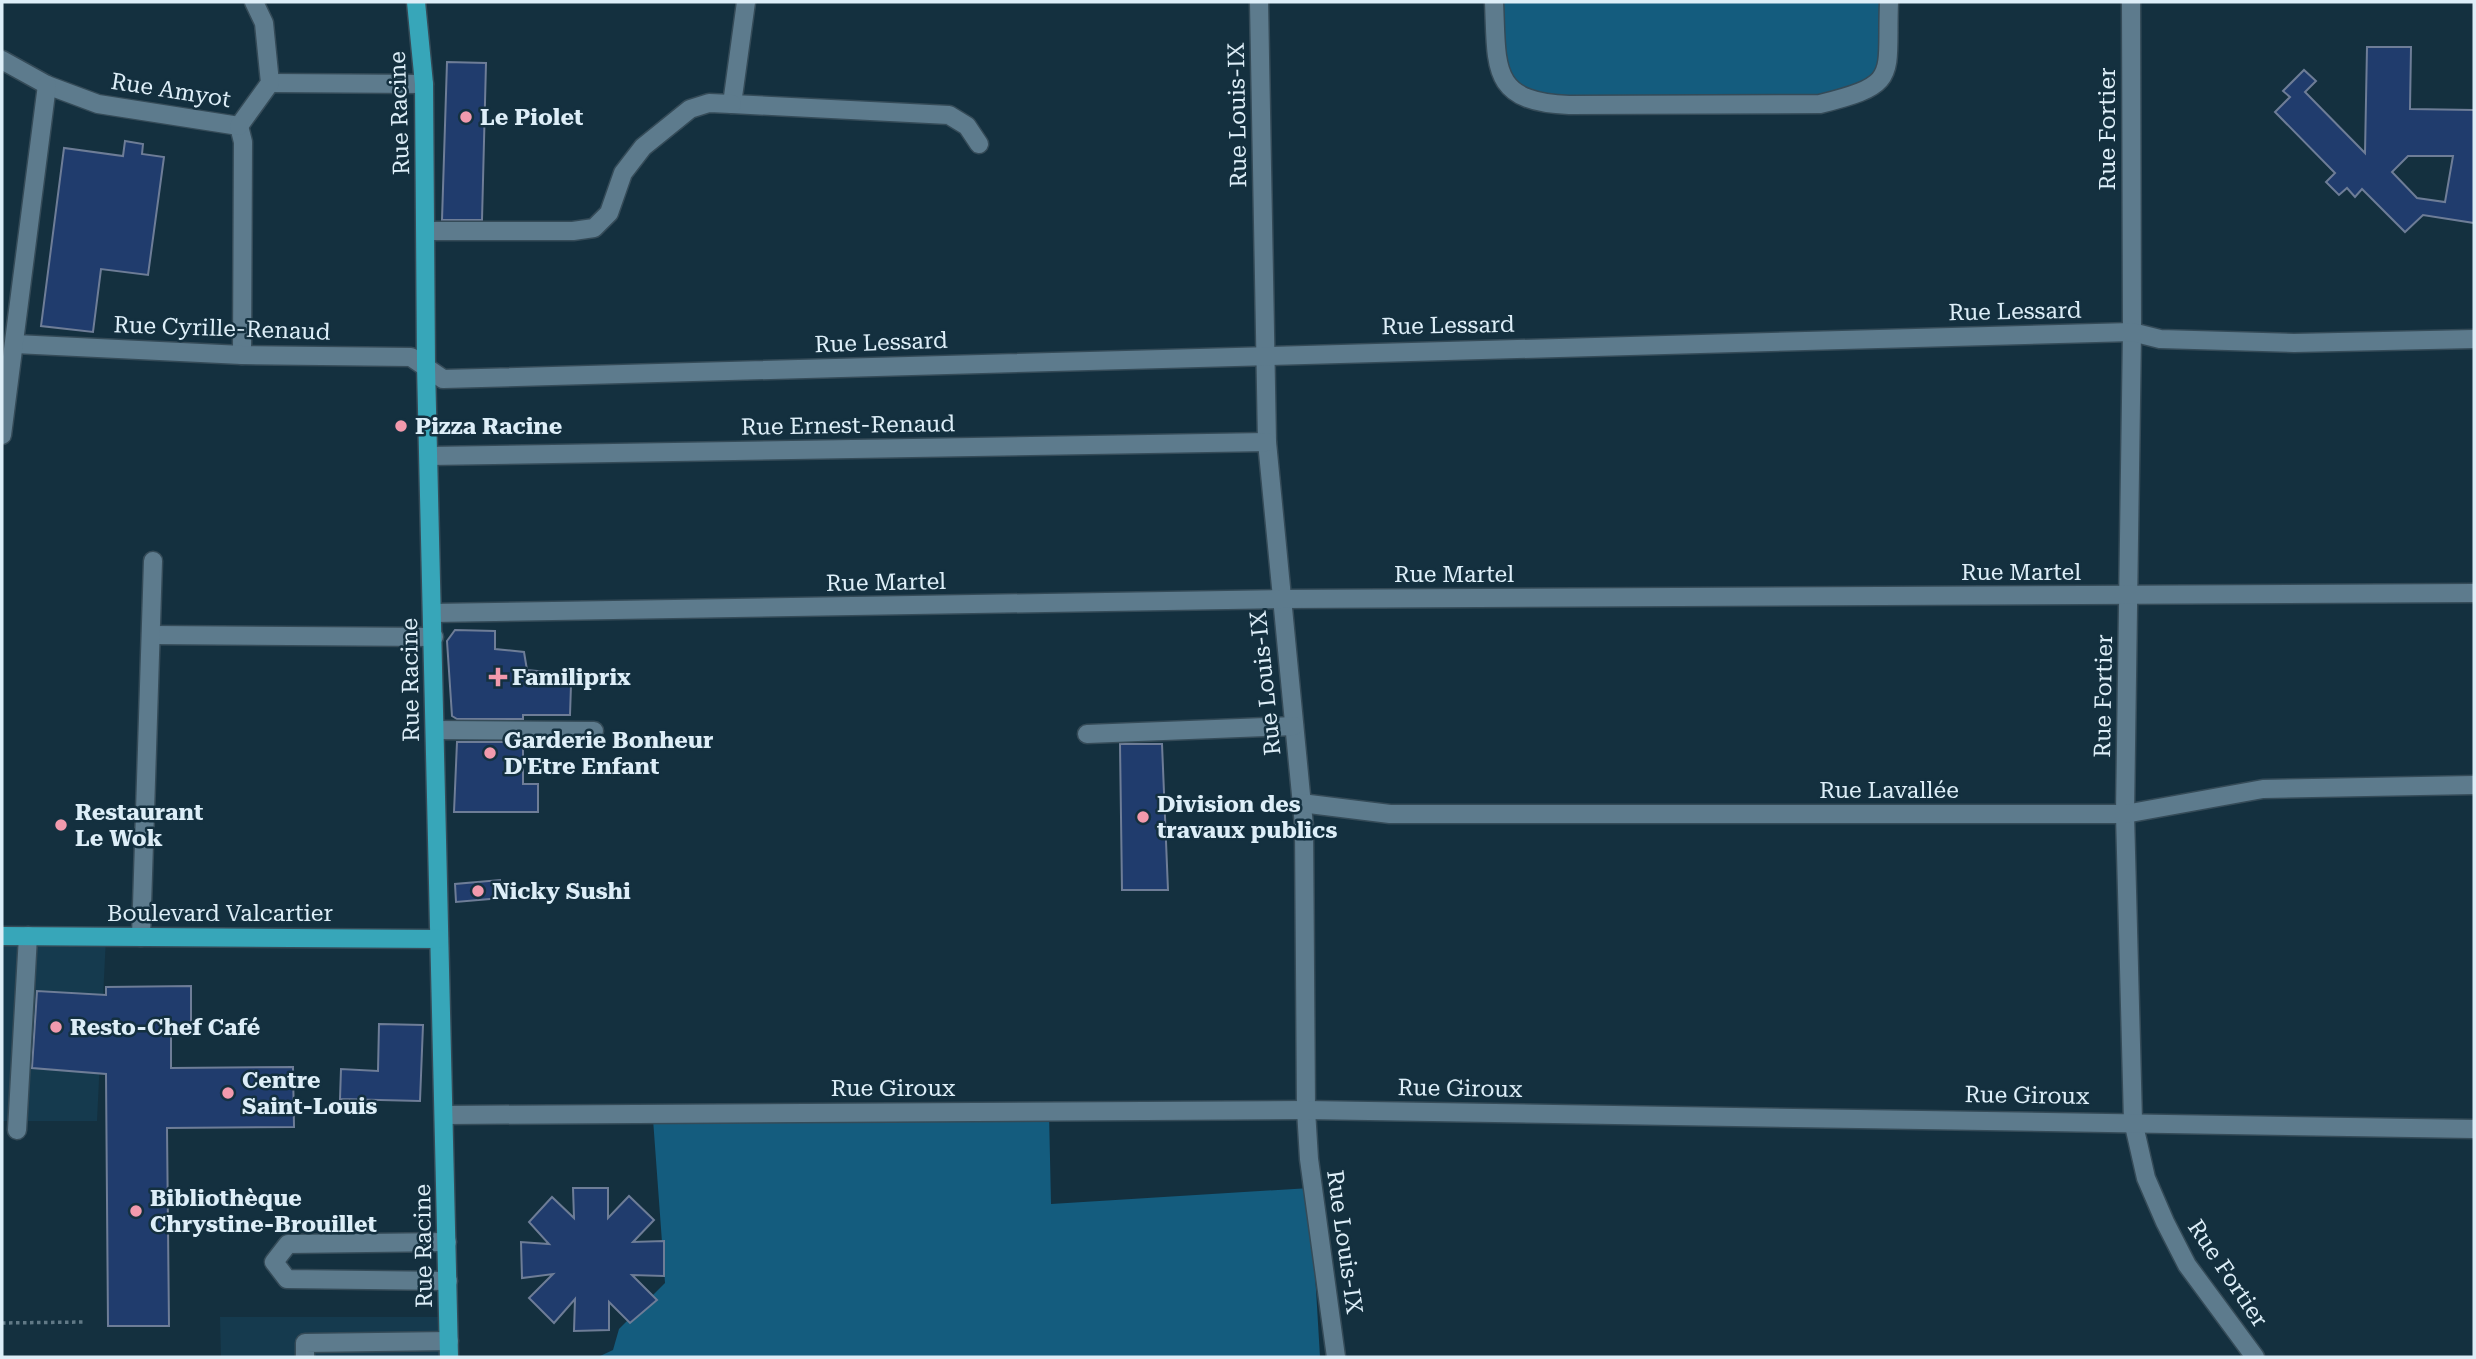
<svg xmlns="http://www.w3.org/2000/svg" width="2476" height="1359" font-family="'Roboto Serif',serif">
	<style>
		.built { fill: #153a4e }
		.green { fill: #145c7e }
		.building { fill: #203c6d; stroke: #6e7d97; stroke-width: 2; fill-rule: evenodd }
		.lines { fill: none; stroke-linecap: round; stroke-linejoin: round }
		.minor-casing { stroke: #354b58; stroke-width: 21 }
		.major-casing { stroke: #354b58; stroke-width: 21 }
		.path { stroke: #617986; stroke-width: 3.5; stroke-dasharray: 3.5 3.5; stroke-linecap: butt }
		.minor { stroke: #5d7b8d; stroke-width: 18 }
		.major { stroke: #37a6b9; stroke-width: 18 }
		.poi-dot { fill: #f29aad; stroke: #14303f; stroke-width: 2.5 }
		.labels { text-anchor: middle; stroke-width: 5; stroke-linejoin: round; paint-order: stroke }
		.street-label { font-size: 23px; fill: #ddeef8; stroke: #14303f }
		.poi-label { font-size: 23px; font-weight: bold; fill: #ddeef8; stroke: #14303f; text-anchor: start }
	</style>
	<rect width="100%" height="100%" fill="#14303f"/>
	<!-- built -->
	<g class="built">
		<path d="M2,936L106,937L97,1121H2Z"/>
		<path d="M220,1317H449V1357H221Z"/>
	</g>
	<!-- green -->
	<g class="green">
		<path d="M1494,2H1889L1887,61L1851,96L1569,105L1505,83Z"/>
		<path d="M1049,1113L1051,1204L1310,1188L1320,1357H598L613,1350L619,1329L665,1283L653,1119Z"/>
	</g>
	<!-- building -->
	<g class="building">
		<path d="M2367,47H2411L2410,109L2474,110V223L2423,215L2405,232L2362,189L2355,197L2347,188L2339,195L2326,182L2335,173L2275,112L2290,97L2283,91L2304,70L2316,81L2305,92L2365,153ZM2408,156H2453L2445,202L2417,198L2392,172Z"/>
		<path d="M447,62L486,63L482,220H442Z"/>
		<path d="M125,141L143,144L142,154L164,157L148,275L101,269L93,332L41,326L64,148L123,156Z"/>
		<path d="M455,630L495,631V649L524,652L527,670L547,672L546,683L571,685L570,715H523V719H457L452,716L447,641Z"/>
		<path d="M457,742H523V784H538V812H454Z"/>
		<path d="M1120,744H1162L1168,890H1122Z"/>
		<path d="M500,880L501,898L456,902L455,884Z"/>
		<path d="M191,986V1027L171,1028V1068L293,1067L294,1127L167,1128L169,1326H108L106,1074L32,1068L37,991L106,995V987Z"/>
		<path d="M379,1024L423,1025L420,1101L340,1099L341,1069L378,1071Z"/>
		<path d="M573,1188H608V1218L629,1196L654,1220L633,1242L664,1241V1276L632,1275L657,1300L630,1323L609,1302V1330L574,1331L575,1299L554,1323L529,1298L553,1274L522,1278L521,1242L549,1244L529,1222L552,1197L574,1218Z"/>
	</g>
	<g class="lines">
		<defs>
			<g id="minor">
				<path d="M746,2L732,104L949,115L967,126L979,144"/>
				<path d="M1259,2L1267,442L1304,826L1306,1110L1309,1159L1336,1357"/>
				<path d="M1494,2C1497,68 1490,102 1569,105L1820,104C1901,84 1886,77 1889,2"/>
				<path d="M2131,2L2132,332L2125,814L2133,1121L2146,1178L2165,1222L2187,1265L2255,1357"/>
				<path d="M2,60L47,85L98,104L239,126L243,142L242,355"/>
				<path d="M270,83L424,84"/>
				<path d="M239,126L270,83L264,23L254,2"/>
				<path d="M426,231H573L594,228L609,213L623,173L643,147L690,109L709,103L732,104"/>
				<path d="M15,344L242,355L411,357L443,379L2132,332L2160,339L2294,343L2474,339"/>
				<path d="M2,435L47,85"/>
				<path d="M429,456L1267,442"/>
				<path d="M433,613L1282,599L2474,593"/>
				<path d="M151,635L434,637"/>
				<path d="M435,730L594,731"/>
				<path d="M1087,734L1294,726"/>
				<path d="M1301,803L1390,814H2125L2263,789L2474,785"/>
				<path d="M141,937L153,561"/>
				<path d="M445,1115L1306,1110L2474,1129"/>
				<path d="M17,1130L28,936"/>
				<path d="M447,1242L288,1244L274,1262L287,1279L448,1281"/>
				<path d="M305,1357V1343L449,1341"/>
			</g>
			<g id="major">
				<path d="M416,2L424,84L426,366L449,1357"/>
				<path d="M2,936L439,939"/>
			</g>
		</defs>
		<!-- minor casing -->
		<use href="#minor" class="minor-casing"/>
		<!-- major casing -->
		<use href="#major" class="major-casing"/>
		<!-- path -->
		<path class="path" d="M2,1323L84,1322"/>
		<!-- minor -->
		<use href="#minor" class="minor"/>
		<!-- major -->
		<use href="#major" class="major"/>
	</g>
	<!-- markers -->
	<g class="poi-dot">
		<circle cx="466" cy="117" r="7"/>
		<circle cx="401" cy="426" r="7"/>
		<path d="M494.5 666.5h7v7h7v7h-7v7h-7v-7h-7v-7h7z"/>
		<circle cx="490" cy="753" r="7"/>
		<circle cx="1143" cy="817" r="7"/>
		<circle cx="61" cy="825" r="7"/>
		<circle cx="478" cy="891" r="7"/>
		<circle cx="56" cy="1027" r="7"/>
		<circle cx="228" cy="1093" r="7"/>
		<circle cx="136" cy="1211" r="7"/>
	</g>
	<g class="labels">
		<!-- street labels -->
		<g class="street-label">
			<text transform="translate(171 90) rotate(9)" y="8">Rue Amyot</text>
			<text transform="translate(399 113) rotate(-92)" y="8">Rue Racine</text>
			<text transform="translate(1237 115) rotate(-91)" y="8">Rue Louis-IX</text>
			<text transform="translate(2107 129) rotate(-90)" y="8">Rue Fortier</text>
			<text transform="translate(2015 311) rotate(-1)" y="8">Rue Lessard</text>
			<text transform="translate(1448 325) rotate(-1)" y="8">Rue Lessard</text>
			<text transform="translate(222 328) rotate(2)" y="8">Rue Cyrille-Renaud</text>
			<text transform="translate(881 342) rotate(-2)" y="8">Rue Lessard</text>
			<text transform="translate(848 425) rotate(-1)" y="8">Rue Ernest-Renaud</text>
			<text x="2021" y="580">Rue Martel</text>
			<text x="1454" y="582">Rue Martel</text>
			<text transform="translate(886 582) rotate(-1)" y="8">Rue Martel</text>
			<text transform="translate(410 680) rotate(-91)" y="8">Rue Racine</text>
			<text transform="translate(1265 683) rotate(-96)" y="8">Rue Louis-IX</text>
			<text transform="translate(2103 696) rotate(-89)" y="8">Rue Fortier</text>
			<text x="1889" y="798">Rue Lavallée</text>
			<text x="220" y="921">Boulevard Valcartier</text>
			<text x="893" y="1096">Rue Giroux</text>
			<text transform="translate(1460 1088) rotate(1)" y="8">Rue Giroux</text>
			<text transform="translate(2027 1095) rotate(1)" y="8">Rue Giroux</text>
			<text transform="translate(1345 1242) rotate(82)" y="8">Rue Louis-IX</text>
			<text transform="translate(423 1246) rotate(-91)" y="8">Rue Racine</text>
			<text transform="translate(2228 1273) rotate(56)" y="8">Rue Fortier</text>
		</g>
		<!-- poi labels -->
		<g class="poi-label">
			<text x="480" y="125">Le Piolet</text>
			<text x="415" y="434">Pizza Racine</text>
			<text x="512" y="685">Familiprix</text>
			<text x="504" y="748">Garderie Bonheur<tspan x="504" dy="26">D'Etre Enfant</tspan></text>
			<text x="1157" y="812">Division des<tspan x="1157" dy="26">travaux publics</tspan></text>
			<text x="75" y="820">Restaurant<tspan x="75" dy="26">Le Wok</tspan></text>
			<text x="492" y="899">Nicky Sushi</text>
			<text x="70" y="1035">Resto-Chef Café</text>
			<text x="242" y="1088">Centre<tspan x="242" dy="26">Saint-Louis</tspan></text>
			<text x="150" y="1206">Bibliothèque<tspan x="150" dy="26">Chrystine-Brouillet</tspan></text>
		</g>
	</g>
	<!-- border -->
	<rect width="2476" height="1359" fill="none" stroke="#ddeef8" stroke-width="7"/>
</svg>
